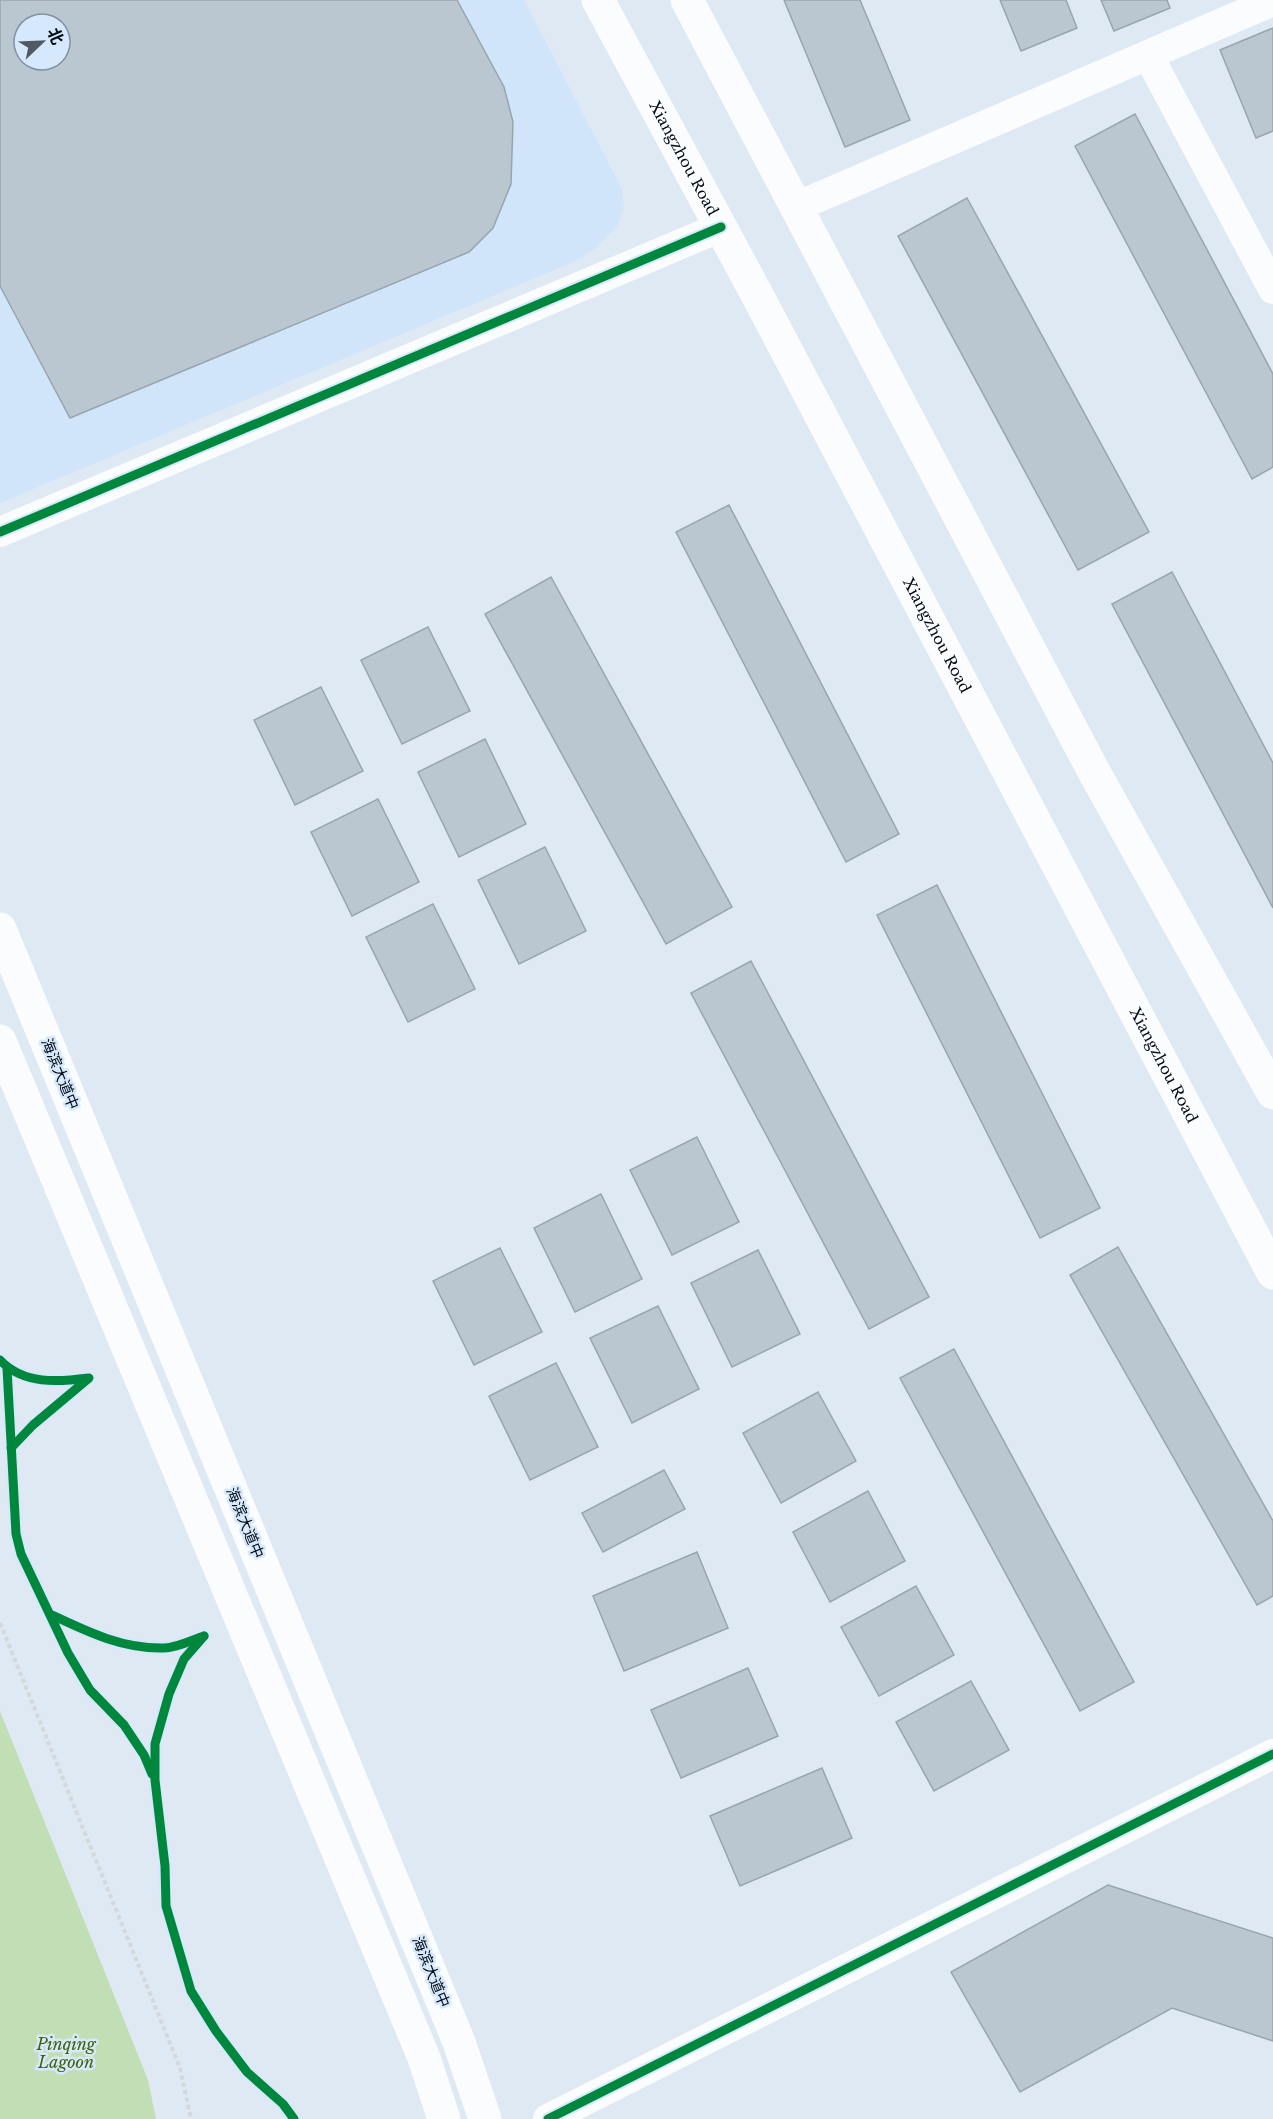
<svg xmlns="http://www.w3.org/2000/svg" width="1273" height="2119" font-family="'Libre Baskerville','Noto Sans SC',serif">
	<style>
		.built { fill: #d0e4fa; fill-rule: evenodd }
		.water { fill: #c2deb5 }
		.building { fill: #bac7d0; stroke: #98a5ae; stroke-width: 1.5; fill-rule: evenodd }
		.lines { fill: none; stroke-linecap: round; stroke-linejoin: round }
		.path { stroke: #d5d8db; stroke-width: 4; stroke-dasharray: 4.5 3; stroke-linecap: butt }
		.minor { stroke: #fafcfd; stroke-width: 30 }
		.secondary { stroke: #fafcfd; stroke-width: 33 }
		.cycleway-casing { stroke: #d6e8fc; stroke-width: 13 }
		.cycleway { stroke: #00873e; stroke-width: 9 }
		.labels { text-anchor: middle; stroke-width: 5; stroke-linejoin: round; paint-order: stroke }
		.street-label { font-size: 15px; fill: #040c16; stroke: #d6e8fc }
		.water-label { font-size: 16px; font-style: italic; fill: #3b6305; stroke: #d6e8fc }
	</style>
	<rect width="100%" height="100%" fill="#dee9f4"/>
	<!-- built -->
	<path class="built" d="M0,0H524L622,189L624,209L616,228L594,249L573,262L0,503ZM24,24H60V60H24Z"/>
	<!-- water -->
	<path class="water" d="M0,1711L148,2080L156,2119H0Z"/>
	<!-- building -->
	<g class="building">
		<path d="M0,0H457L504,87L513,122L511,184L493,228L469,252L70,418L0,286ZM24,24H60V60H24Z"/>
		<path d="M784,0H860L910,120L845,147Z"/>
		<path d="M1000,0H1066L1077,28L1021,51Z"/>
		<path d="M1101,0H1167L1170,8L1114,31Z"/>
		<path d="M1273,28V131L1256,138L1220,50Z"/>
		<path d="M1135,114L1273,374V467L1252,479L1075,146Z"/>
		<path d="M967,198L1149,532L1078,570L898,236Z"/>
		<path d="M729,505L899,834L846,862L676,532Z"/>
		<path d="M1172,572L1273,763V908L1112,604Z"/>
		<path d="M551,577L732,907L666,944L485,614Z"/>
		<path d="M428,627L470,711L402,744L361,660Z"/>
		<path d="M321,687L363,771L295,805L254,720Z"/>
		<path d="M485,739L526,824L459,857L418,772Z"/>
		<path d="M378,799L419,882L352,916L311,832Z"/>
		<path d="M545,847L586,931L519,964L478,880Z"/>
		<path d="M937,885L1100,1208L1040,1238L877,915Z"/>
		<path d="M433,904L475,989L408,1022L366,937Z"/>
		<path d="M751,961L929,1297L869,1329L691,993Z"/>
		<path d="M697,1137L739,1222L672,1255L630,1170Z"/>
		<path d="M601,1194L642,1279L575,1312L534,1228Z"/>
		<path d="M1118,1247L1273,1521V1596L1257,1605L1070,1275Z"/>
		<path d="M500,1248L542,1332L474,1365L433,1281Z"/>
		<path d="M758,1250L800,1334L732,1367L691,1283Z"/>
		<path d="M658,1306L699,1389L632,1423L590,1338Z"/>
		<path d="M954,1349L1134,1682L1080,1711L900,1378Z"/>
		<path d="M556,1363L598,1447L530,1480L489,1396Z"/>
		<path d="M818,1392L856,1461L781,1503L743,1433Z"/>
		<path d="M664,1470L685,1509L603,1552L582,1513Z"/>
		<path d="M868,1491L905,1561L830,1602L793,1532Z"/>
		<path d="M697,1552L728,1628L624,1671L593,1596Z"/>
		<path d="M916,1586L954,1655L879,1696L841,1627Z"/>
		<path d="M748,1668L778,1736L681,1778L651,1710Z"/>
		<path d="M971,1681L1009,1750L934,1791L896,1722Z"/>
		<path d="M822,1768L852,1838L740,1886L710,1816Z"/>
		<path d="M1108,1885L1273,1938V2041L1172,2008L1020,2092L951,1972Z"/>
	</g>
	<g class="lines">
		<!-- path -->
		<path class="path" d="M0,1623L180,2068L191,2119"/>
		<!-- minor -->
		<g class="minor">
			<path d="M1148,55L1273,289"/>
			<path d="M796,207L1273,1"/>
			<path d="M0,532L721,227"/>
			<path d="M548,2119L1273,1754"/>
		</g>
		<!-- secondary -->
		<g class="secondary">
			<path id="s1" d="M598,0L754,289L1273,1273"/>
			<path d="M687,0L1093,770L1273,1093"/>
			<path d="M0,929L459,2042L485,2119"/>
			<path d="M0,1041L424,2058L444,2119"/>
		</g>
		<defs>
			<g id="cycleway">
				<path d="M0,532L721,227"/>
				<path d="M0,1360C24,1385 58,1382 89,1378L33,1425L11,1448"/>
				<path d="M7,1368L16,1534L21,1554L68,1653L90,1690L124,1725L144,1755L152,1774"/>
				<path d="M52,1615C88,1632 123,1649 164,1648C177,1648 192,1640 204,1636"/>
				<path d="M204,1636L184,1659L169,1694L155,1744V1780L165,1866L166,1906L191,1991L216,2031L247,2072L283,2104L294,2119"/>
				<path d="M548,2119L1273,1754"/>
			</g>
		</defs>
		<!-- cycleway casing -->
		<use href="#cycleway" class="cycleway-casing"/>
		<!-- cycleway -->
		<use href="#cycleway" class="cycleway"/>
	</g>
	<g class="labels">
		<!-- street labels -->
		<g class="street-label">
			<text dy="5" stroke="none"><textPath href="#s1" startOffset="180">Xiangzhou Road</textPath></text>
			<text dy="5" stroke="none"><textPath href="#s1" startOffset="720">Xiangzhou Road</textPath></text>
			<text dy="5" stroke="none"><textPath href="#s1" startOffset="1206">Xiangzhou Road</textPath></text>
			<text transform="translate(60 1074) rotate(68)" y="5">海滨大道中</text>
			<text transform="translate(245 1523) rotate(68)" y="5">海滨大道中</text>
			<text transform="translate(431 1972) rotate(68)" y="5">海滨大道中</text>
		</g>
		<!-- water labels -->
		<g class="water-label">
			<text x="66" y="2050">Pinqing<tspan x="66" dy="18">Lagoon</tspan></text>
		</g>
	</g>
	<!-- north arrow -->
	<g transform="translate(42 42) rotate(67)"><circle r="28" fill="#d6e8fc" stroke="#8290a0" stroke-width="1.5"/>
	<path d="M0-4.5L10 22L0 15L-10 22Z" fill="#505964"/>
	<text y="-9" font-size="16" font-weight="bold" text-anchor="middle" fill="#040c16">北</text>
	</g>
</svg>
